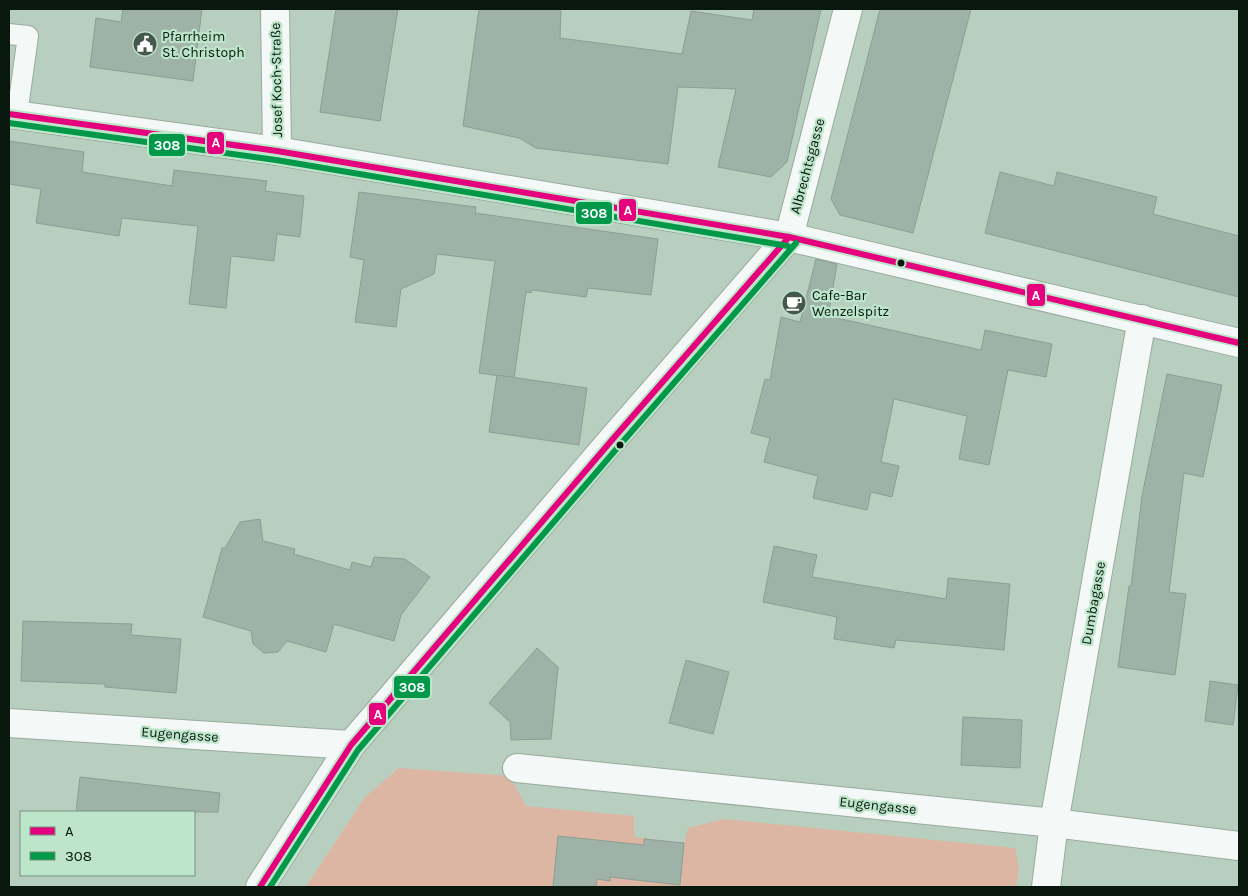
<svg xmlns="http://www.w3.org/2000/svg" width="1248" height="896" font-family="Karla,sans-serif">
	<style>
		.green { fill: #ddb6a3 }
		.building { fill: #9eb2a8; stroke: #8a9e95 }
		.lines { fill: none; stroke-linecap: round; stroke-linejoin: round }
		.service-casing { stroke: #98aa9e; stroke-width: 22 }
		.minor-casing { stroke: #98aa9e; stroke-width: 30 }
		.service { stroke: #f4f8f6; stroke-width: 20 }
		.minor { stroke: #f4f8f6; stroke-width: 28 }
		.bus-1-casing { stroke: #bce5c9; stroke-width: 10 }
		.bus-2-casing { stroke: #bce5c9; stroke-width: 10 }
		.bus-1 { stroke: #e5007d; stroke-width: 6 }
		.bus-2 { stroke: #01984a; stroke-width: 6 }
		.bus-dot { fill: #08180e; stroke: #bce5c9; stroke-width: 2 }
		.labels { text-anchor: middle; stroke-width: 4.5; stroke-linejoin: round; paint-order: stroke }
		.poi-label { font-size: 14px; fill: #08180e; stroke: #bce5c9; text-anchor: start }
		.street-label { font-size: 14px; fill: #08180e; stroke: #bce5c9 }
		.line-badge { stroke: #bce5c9; stroke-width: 2 }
		.badge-label { font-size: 14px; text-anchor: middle; font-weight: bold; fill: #fff }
	</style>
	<rect width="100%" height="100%" fill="#b8cfc0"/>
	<!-- green -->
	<path class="green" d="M399,768L510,776L526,806L634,816V837L684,843L688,828L724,819L1015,848L1019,869L1016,887H306L365,797Z"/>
	<!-- building -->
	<g class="building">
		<path d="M123,9H202L193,81L90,67L96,18L121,22Z"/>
		<path d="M336,9H398L380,121L320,112Z"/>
		<path d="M479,9H561L560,38L682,54L691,11L752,20L754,9H821L787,162L771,177L718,167L736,89L678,87L668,164L536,148L519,138L463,126Z"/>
		<path d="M880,9H971L913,233L840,215L831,199Z"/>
		<path d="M9,141L84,152L82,172L172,186L174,170L267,181L265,191L304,196L300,237L277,234L274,261L231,256L226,308L189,304L198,226L122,218L119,236L36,223L41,189L9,184Z"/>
		<path d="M1000,172L1054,186L1057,172L1157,197L1153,214L1239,236V297L985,233Z"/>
		<path d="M359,192L476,207L475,213L658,239L651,295L588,288L586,297L532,290L531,293L526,292L514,378L479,373L495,261L437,254L434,274L401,289L396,327L355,322L364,260L350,257Z"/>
		<path d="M816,259L837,264L828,316L981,350L985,330L1052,344L1046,377L1008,370L989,465L959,459L967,416L894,399L881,462L899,466L892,497L871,492L867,510L813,498L818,476L764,462L770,438L751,433L765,379L770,380L781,317L800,322Z"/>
		<path d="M1167,374L1222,385L1203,477L1184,473L1169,592L1186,594L1175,675L1118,667L1129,586H1131L1142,496Z"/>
		<path d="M497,375L587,388L579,445L489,432Z"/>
		<path d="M260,519L263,541L295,549L294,554L350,570L352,562L371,567L374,557L405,559L430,577L401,615L394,641L334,624L326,652L287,641L278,652L264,653L253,644L251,631L203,617L222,548H225L240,522Z"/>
		<path d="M774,546L817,555L812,577L946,599L948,578L1010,584L1004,650L896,640L894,648L834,639L837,617L763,602Z"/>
		<path d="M23,621L132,624L131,635L181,639L176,693L105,687V684L21,681Z"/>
		<path d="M537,648L558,667L551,739L511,740L510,722L489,703Z"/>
		<path d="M686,660L729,672L713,734L669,723Z"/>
		<path d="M1210,681L1238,685L1233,725L1205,721Z"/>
		<path d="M963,717L1022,720L1020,768L961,765Z"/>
		<path d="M80,777L220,793L218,812H76Z"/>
		<path d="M558,836L644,845V839L684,843L680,885L610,877V881L597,879L596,887H553Z"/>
	</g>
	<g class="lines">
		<defs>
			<path id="service" d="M9,34L28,36L17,115"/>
			<g id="minor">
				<path d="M275,9L277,151"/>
				<path d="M9,114L277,151L789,237L1239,343"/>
				<path d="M9,723L351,745"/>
				<path d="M517,768L1054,823L1239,846"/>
				<path d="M260,887L351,745L612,440L789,237L848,9"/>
				<path d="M1046,887L1054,823L1142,319"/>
			</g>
		</defs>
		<!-- service casing -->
		<use href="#service" class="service-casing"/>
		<!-- minor casing -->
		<use href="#minor" class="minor-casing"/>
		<!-- service -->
		<use href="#service" class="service"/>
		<!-- minor -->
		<use href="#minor" class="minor"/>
		<defs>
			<g id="bus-1">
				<path d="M9,114L277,151L789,237L1239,343"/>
				<path d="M260,887L351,745L612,440L789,237"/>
			</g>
			<g id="bus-2">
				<path d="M9,123L276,160L788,246"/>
				<path d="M270,887L358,750L619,446L796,243"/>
			</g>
		</defs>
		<!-- bus-1 casing -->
		<use href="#bus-1" class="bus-1-casing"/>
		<!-- bus-2 casing -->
		<use href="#bus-2" class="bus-2-casing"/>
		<!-- bus-1 -->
		<use href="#bus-1" class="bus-1"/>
		<!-- bus-2 -->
		<use href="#bus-2" class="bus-2"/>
	</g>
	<!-- icons -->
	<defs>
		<symbol id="civic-disc" viewBox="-11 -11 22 22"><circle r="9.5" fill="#46584c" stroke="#bce5c9"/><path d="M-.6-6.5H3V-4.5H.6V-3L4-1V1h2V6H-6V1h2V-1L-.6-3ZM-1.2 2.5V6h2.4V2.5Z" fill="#fff"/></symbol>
		<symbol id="cafe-disc" viewBox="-11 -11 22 22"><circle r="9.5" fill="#46584c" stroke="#bce5c9"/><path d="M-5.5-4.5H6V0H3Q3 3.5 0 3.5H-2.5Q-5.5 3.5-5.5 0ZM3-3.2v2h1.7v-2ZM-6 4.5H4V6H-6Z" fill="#fff"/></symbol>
	</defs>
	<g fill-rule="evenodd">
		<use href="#civic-disc" x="131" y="30" width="28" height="28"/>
		<use href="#cafe-disc" x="780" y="289" width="28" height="28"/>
	</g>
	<!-- markers -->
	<g class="bus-dot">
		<circle cx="901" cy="263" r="4.5"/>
		<circle cx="620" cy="445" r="4.5"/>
	</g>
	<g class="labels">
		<!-- poi labels -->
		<g class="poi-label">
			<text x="162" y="41">Pfarrheim<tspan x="162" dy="16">St. Christoph</tspan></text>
			<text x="812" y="300">Cafe-Bar<tspan x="812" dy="16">Wenzelspitz</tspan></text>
		</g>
		<!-- street labels -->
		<g class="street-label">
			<text transform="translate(276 80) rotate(-91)" y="5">Josef Koch-Straße</text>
			<text transform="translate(807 166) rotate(-75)" y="5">Albrechtsgasse</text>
			<text transform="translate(1093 603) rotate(-80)" y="5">Dumbagasse</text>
			<text transform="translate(180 734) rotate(4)" y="5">Eugengasse</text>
			<text transform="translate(878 805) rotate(6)" y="5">Eugengasse</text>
		</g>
	</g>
	<g class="line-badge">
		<rect x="206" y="131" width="19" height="24" rx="5" fill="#e5007d"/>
		<rect x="148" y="133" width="38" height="24" rx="5" fill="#01984a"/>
		<rect x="618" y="198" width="19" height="24" rx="5" fill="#e5007d"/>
		<rect x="575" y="201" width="38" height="24" rx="5" fill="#01984a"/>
		<rect x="1026" y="283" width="20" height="24" rx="5" fill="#e5007d"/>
		<rect x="393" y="675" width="38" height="24" rx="5" fill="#01984a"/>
		<rect x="368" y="702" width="19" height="24" rx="5" fill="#e5007d"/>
	</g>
	<g class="badge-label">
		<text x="216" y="147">A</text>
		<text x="167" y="150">308</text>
		<text x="628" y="215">A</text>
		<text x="594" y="218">308</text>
		<text x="1036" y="300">A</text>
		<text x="412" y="692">308</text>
		<text x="378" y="719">A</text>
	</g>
	<!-- border -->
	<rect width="1248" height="896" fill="none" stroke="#08180e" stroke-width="20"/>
	<!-- legend -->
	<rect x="20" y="811" width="175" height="65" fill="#bce5c9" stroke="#74937e"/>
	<rect x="30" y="827" width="25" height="8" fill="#e5007d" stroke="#74937e"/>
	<text x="65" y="836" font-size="15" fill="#08180e">A</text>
	<rect x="30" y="852" width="25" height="8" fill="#01984a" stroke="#74937e"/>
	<text x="65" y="861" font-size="15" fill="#08180e">308</text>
</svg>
